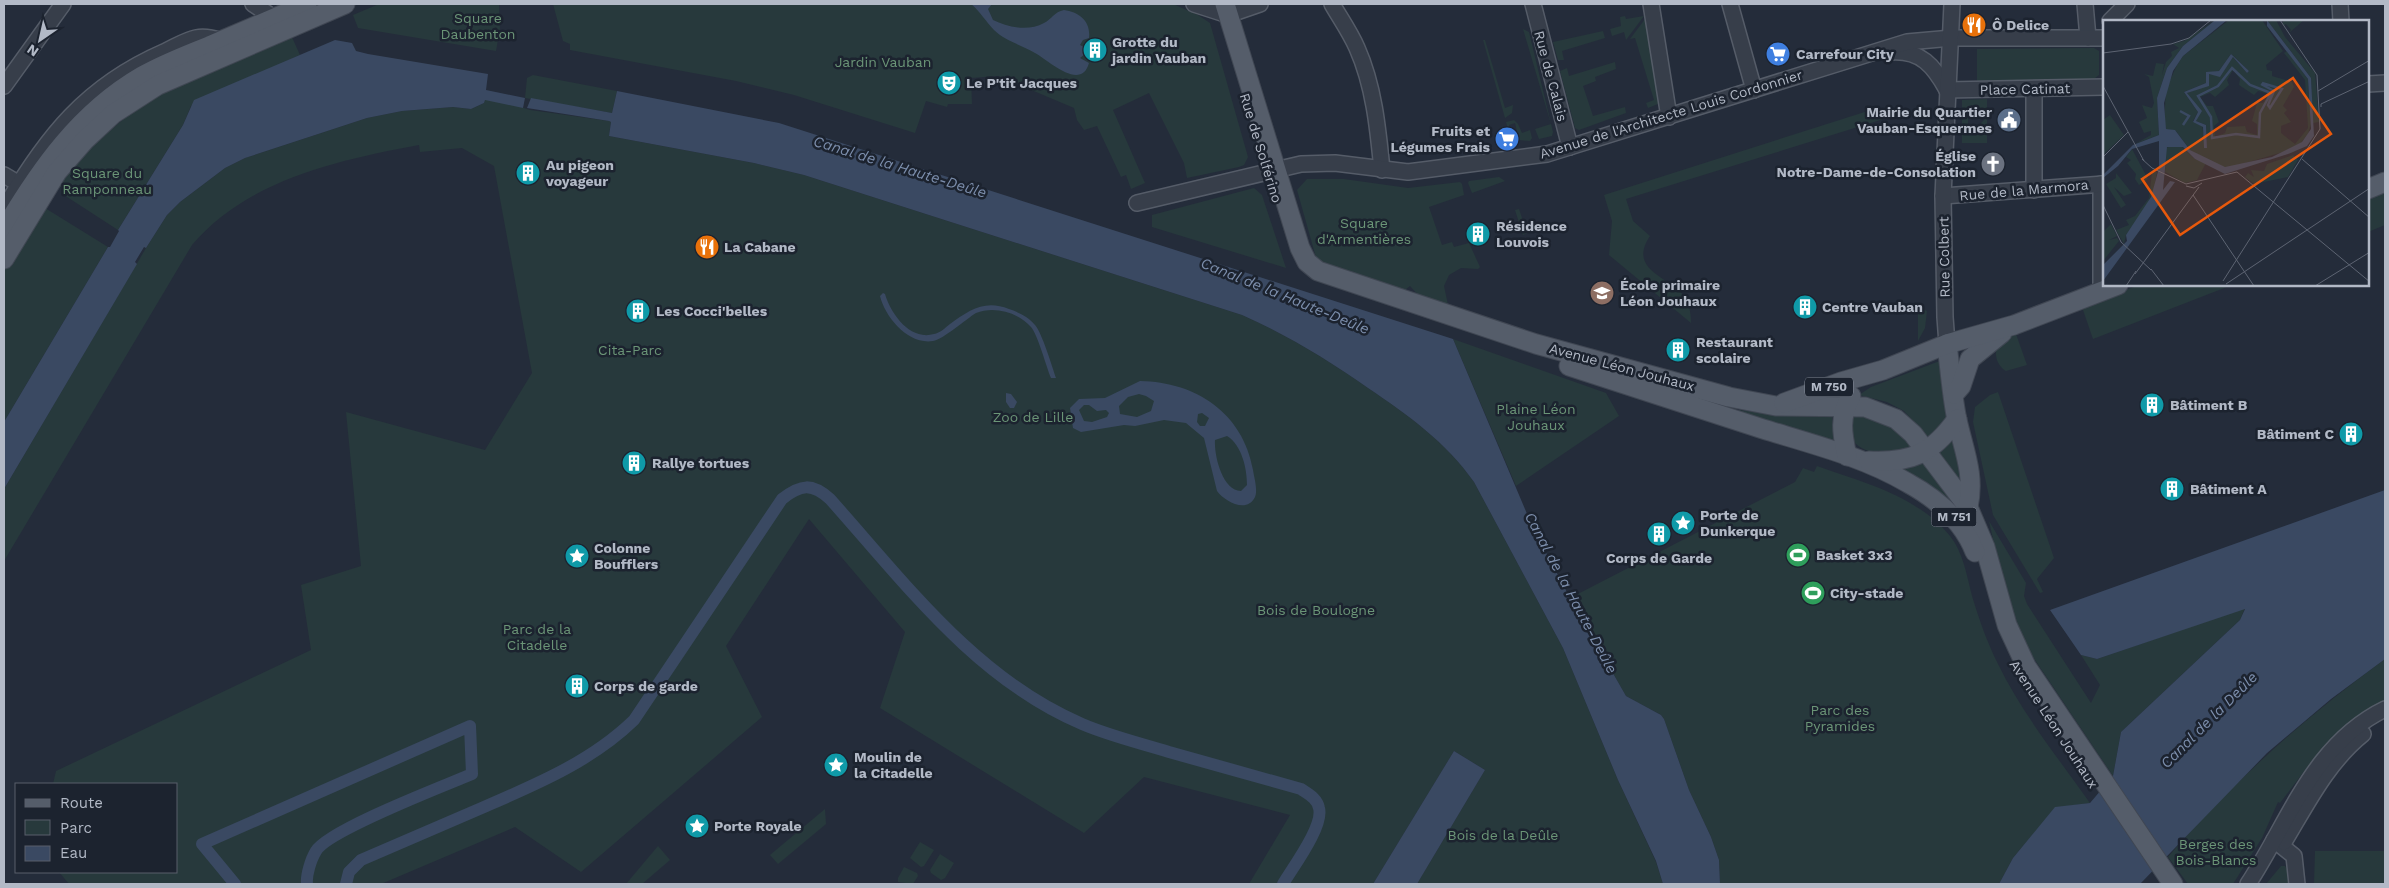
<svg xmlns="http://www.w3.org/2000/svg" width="2389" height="888" font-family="'Work Sans',sans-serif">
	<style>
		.green { fill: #27393c }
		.water { fill: #3a4962; fill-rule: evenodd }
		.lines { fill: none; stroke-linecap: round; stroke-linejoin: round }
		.canal { stroke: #3a4962; stroke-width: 12 }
		.minor-casing { stroke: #555c68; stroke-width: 18 }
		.major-casing { stroke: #404753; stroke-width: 21 }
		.minor { stroke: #373e4a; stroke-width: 15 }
		.major { stroke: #555d6a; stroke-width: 19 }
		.labels { text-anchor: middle; stroke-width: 5; stroke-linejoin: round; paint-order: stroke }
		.shield { fill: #1c232f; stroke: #858c99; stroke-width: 1 }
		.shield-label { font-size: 12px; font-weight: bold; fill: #b2b9c6 }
		.park-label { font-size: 14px; fill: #6b9577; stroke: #1c232f }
		.poi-label { font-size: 14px; font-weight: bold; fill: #b2b9c6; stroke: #1c232f; text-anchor: start }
		.street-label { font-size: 14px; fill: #b2b9c6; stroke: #1c232f }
		.water-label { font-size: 15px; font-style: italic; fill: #7c8eac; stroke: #1c232f }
		.inset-river { fill: none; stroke: #3a4962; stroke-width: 2.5 }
		.inset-road { fill: none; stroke: #5d6472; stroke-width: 1 }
		.view { fill: #e8590c; fill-opacity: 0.15; stroke: #e8590c; stroke-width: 2.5 }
		.inset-edge { fill: none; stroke: #b2b9c6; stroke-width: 2.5 }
	</style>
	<rect width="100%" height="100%" fill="#242c3a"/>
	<!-- green -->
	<g class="green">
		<path d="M379,4H499L500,29L496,51L358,28L353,15Z"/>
		<path d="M553,4H1173L1198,15L1210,23L1248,157L1244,165L1239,167L1187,178L1184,163L1149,93L1113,110L1145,183L1131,189L1126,175L1121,177L1097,126L1084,130L1077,120L1074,108L998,76L971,78L972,104H948L947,107L926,101L915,133L794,95L736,81L570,50V44L563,41Z"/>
		<path d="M1625,16L1626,19L1644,16L1626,40L1624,32L1612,36L1610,29L1621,26L1620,17Z"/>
		<path d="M1645,19L1659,100L1658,104L1648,108L1646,103L1654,100L1635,38L1630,39Z"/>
		<path d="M1523,29L1529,32L1553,132L1552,136L1539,139L1535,129L1551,124Z"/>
		<path d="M1603,31L1605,38L1562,51L1564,60H1558L1553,42Z"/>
		<path d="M291,35L300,55L191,106L183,125L118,230L64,195L59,183L97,142L148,98Z"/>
		<path d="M1483,40H1485L1505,108L1513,105L1512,113L1505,118Z"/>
		<path d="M2094,48L2099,51V75L2094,79L1977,81V49Z"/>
		<path d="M1615,62L1616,69L1595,77L1596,81L1583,86L1593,116L1625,107L1626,113L1579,130L1575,128L1560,71L1567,68L1569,76Z"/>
		<path d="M533,75L617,91L612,113L525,98L527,78Z"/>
		<path d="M485,95L530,110L609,121L611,122L609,136L754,163L804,175L1242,315C1287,335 1328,360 1368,388C1408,415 1446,442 1474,482L1563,648L1618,780L1656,862L1663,884H1417L1485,770L1454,751L1373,884H1249L1290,815L1144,777L1084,833L880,708L905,632L809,519L726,646L762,717L581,872L515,827L381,884H69L59,872H176V784H53L56,771L311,650L301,585L361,566L346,412L485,450L532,373L494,166L462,148L420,152L419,145C338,160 247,180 192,245L4,561V489L146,248L167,215L180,202L225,168L245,158L367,118L402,111L453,107L471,109L484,103Z"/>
		<path d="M1987,99V112H1980L1976,109L1971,115L1973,117L1971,119L1968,118V124H1962V100Z"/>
		<path d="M1901,109L1903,113L1626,199L1633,221L1650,236C1626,272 1673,277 1686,299C1690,306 1691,316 1691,323L1609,255L1612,221L1604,195L1871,110L1873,117Z"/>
		<path d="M1987,117V143H1962V129H1973L1977,132L1982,127L1980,124Z"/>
		<path d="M1514,120L1518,124L1522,133L1530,130L1532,138L1530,141L1519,140L1515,123L1509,125L1512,139L1511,140L1506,122Z"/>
		<path d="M1499,177L1505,181L1472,193L1468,183L1469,181Z"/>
		<path d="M1307,179H1344L1408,188L1460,182L1462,184L1464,195L1429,207L1442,245L1452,242L1454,247L1469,243L1480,267L1478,269L1461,268L1449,275L1444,286L1448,305L1421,298L1410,286L1401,293L1317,261L1297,190Z"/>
		<path d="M1254,188L1262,195L1286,268L1152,227V215Z"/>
		<path d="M2385,190V225L2368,232V196Z"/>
		<path d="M45,208L108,247L4,422V268Z"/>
		<path d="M1519,209L1527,233L1523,235L1515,210Z"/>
		<path d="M2139,285H2232L2093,339L2083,310L2087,305Z"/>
		<path d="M1923,309L1927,311L1925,328L1918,341V311Z"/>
		<path d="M2013,334H2016L2027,365L2006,371C1997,366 1992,352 2000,343C2003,339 2009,337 2013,334Z"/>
		<path d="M1453,339L1606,393L1619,416L1516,486Z"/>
		<path d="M1945,359L1947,417L1930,439L1904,411L1887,402L1859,395L1871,387Z"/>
		<path d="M1998,392L2054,558L2037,579L2043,592L2040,593L1993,515L1973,422L1975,407L1990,395Z"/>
		<path d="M1739,410L1789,416L1832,415L1834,439L1832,442L1738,413Z"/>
		<path d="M1849,413L1881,419L1916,448C1893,452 1870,460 1852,440Z"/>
		<path d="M1955,437L1961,483L1939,452Z"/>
		<path d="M1924,460L1967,517L1889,468Z"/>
		<path d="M1817,466C1862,482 1918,496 1950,536C1963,552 1967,576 1972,596C1979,619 1987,642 1998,664C2021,712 2059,759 2090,803L2055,808L2013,858L1999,884H1720L1719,860L1711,837L1689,790L1664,719L1661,715L1626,696L1570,598L1795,482L1803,468L1814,472Z"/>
		<path d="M1989,521L2026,583L2024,596L2027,604L2091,703L2100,685L2081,655L2097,659L2245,608L2240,620L2121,732L2113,776L2025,645L2005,593Z"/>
		<path d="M2385,659V700C2339,721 2310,764 2280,803L2278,802L2262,838L2233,884H2188L2168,857C2234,781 2304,718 2385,659Z"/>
		<path d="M825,809L826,824L778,864L770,855Z"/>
		<path d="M920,842L934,850L924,866L921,867L910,858Z"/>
		<path d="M658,846L670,860L642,884H626Z"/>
		<path d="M2315,851H2385V884H2314Z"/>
		<path d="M940,854L954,863L945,878L941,880L931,873L930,870Z"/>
		<path d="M2281,866H2285L2289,872V884H2266Z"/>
		<path d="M904,867L917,873L918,876L913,884L898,882V878Z"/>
	</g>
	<!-- water -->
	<g class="water">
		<path d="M971,4H992L988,9L993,20C1008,27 1028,32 1044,23C1052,19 1054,12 1064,10C1079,12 1091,21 1089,38L1083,40L1080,45L1086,48L1083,51L1085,54L1080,58L1089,63C1081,92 1048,60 1035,53C1022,45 1005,41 994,30C986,22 980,11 971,4Z"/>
		<path d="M335,40L352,43L356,51L368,54L488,74L486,90L525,98L523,108L485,100L484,103L471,109L453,107L402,111L367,118L245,158L225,168L180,202L167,215L146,248L144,247L135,262L137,264L4,489V422L108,247H110L119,231L118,230L183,125L194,100Z"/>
		<path d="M617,91L779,123L1453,339L1533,528L1570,598L1626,696L1661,715L1664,719L1689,790L1711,837L1719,860L1720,884H1663L1656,861L1618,780L1563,648L1474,482C1446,442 1408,415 1368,388C1328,360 1287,335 1242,315L804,175L754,163L609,136L611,122L609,121L527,108L531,98L612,113Z"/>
		<path d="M883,293L885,294C891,314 910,341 934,334C940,333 945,328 950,324C969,310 985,299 1009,309C1018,312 1029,317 1035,325C1042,333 1052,366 1056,378H1051C1046,366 1038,335 1031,327C1018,312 994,306 976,313C966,319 944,339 933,341C908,345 885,317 880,296Z"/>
		<path d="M1140,381C1196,382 1243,413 1253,470C1254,477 1258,490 1255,497C1247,514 1224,501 1217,491L1204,438L1186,423L1164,420L1135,426L1124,425L1081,432L1073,428L1070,408L1079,399L1105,398ZM1139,394L1146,396L1154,401L1151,411L1137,417L1120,414L1119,406L1128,397ZM1084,405H1089L1097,411L1106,410L1109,413L1107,417L1092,422L1084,421L1079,410ZM1202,413L1209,418L1205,426H1200L1197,422L1198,414ZM1227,436C1242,445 1247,469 1247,485L1241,491C1222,490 1214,455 1215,440Z"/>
		<path d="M1006,393L1011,394L1017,402L1014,408H1010L1006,402Z"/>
		<path d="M2385,490V659L2331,699L2267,753L2141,883L1999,884L2013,858L2055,807L2090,803L2113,776L2121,732L2240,620L2245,609L2097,659L2081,655L2050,610Z"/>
		<path d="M1454,751L1485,770L1417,884H1373Z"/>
	</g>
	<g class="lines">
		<!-- canal -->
		<g class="canal">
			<path d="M235,884L202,844L470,726L472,774C444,786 328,830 316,851C311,859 306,875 307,884"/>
			<path d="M346,884L349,872L361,860C402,842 443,825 484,807C537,784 592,761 634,720L782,499C801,484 812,483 830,499C905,583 976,679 1082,724C1110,736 1140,743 1169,752C1213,764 1257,777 1301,789C1308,794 1317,798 1319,808C1324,826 1293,867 1283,884"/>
		</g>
		<defs>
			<g id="minor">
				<path d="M253,4L268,14L278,26"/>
				<path d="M1194,4L1228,15L1260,4"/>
				<path d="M1332,4C1340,18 1350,32 1357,48C1374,86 1378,129 1382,170"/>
				<path d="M1533,4L1570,147"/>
				<path d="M1651,4L1669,117"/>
				<path d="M1730,4L1754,90"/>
				<path d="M2085,4L2088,38"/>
				<path d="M2340,4L2341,21"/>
				<path d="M2110,21L2127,4"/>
				<path d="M1891,52C1921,50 1934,66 1947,90"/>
				<path d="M2368,84L2385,83"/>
				<path d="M4,86L63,4"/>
				<path d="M2034,89V190"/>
				<path d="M1947,90L2104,87"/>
				<path d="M4,175L26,188"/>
				<path d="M2101,184V291"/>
				<path d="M1943,196L2104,184"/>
				<path d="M1137,203L1301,164L1335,163L1408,172L1547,154L1907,42L1952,38H2104"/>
				<path d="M4,209C46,137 86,86 164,52C187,41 196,32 221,41"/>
				<path d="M1947,344L1945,317L1943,196L1952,4"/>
				<path d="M2274,840L2294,856L2297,884"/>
				<path d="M2284,842C2307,804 2327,763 2363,734"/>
				<path d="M2248,884C2289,822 2313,744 2385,709"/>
			</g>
			<g id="major">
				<path d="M1225,4L1300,248L1307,262L1318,271L1536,344L1729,397L1776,406L1865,407L1896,419L1913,434L1968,507L1985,547L2007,625L2026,666L2173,884"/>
				<path d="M2368,189L2385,182"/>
				<path d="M4,230C40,169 80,112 142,76C163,64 186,55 209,46C241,32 274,18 307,4"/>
				<path d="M4,259L57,172L85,140L113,114L158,85L345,4"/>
				<path d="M1947,344C1950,369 1952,396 1957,420C1964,451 1975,475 1968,507"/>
				<path d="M1569,366C1634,387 1698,408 1763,429C1812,444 1864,457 1908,483C1937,499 1963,521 1975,552"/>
				<path d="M1954,394L1961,386L1970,359L2002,333"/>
				<path d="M1784,403L1841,382L1883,370L1947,344L2014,325L2118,285"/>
				<path d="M1847,456C1842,433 1839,417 1851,396"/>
				<path d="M1869,461C1911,463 1932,454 1957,419"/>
			</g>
		</defs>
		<!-- minor casing -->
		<use href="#minor" class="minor-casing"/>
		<!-- major casing -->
		<use href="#major" class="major-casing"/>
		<!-- minor -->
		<use href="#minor" class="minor"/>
		<!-- major -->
		<use href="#major" class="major"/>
	</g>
	<!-- icons -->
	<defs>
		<symbol id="restaurant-disc" viewBox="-11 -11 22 22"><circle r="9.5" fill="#e8710a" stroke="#1c232f"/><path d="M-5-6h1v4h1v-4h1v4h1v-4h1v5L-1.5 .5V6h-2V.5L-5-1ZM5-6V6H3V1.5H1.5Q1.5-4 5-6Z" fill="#fff"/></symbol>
		<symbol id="building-disc" viewBox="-11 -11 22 22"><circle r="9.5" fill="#0f9aa8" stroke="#1c232f"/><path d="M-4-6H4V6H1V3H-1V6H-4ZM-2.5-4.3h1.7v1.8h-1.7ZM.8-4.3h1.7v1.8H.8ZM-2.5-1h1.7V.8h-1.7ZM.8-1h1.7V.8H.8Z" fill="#fff"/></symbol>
		<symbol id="supermarket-disc" viewBox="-11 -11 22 22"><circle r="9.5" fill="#3f7fe0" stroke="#1c232f"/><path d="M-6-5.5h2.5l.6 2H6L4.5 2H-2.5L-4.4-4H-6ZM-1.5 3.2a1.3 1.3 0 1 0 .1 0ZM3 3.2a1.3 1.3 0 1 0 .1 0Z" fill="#fff"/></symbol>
		<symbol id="theatre-disc" viewBox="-11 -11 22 22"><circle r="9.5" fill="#0f9aa8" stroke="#1c232f"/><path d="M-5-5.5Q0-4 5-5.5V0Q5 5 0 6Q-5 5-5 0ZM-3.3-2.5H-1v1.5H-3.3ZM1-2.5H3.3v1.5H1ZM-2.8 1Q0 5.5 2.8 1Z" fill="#fff"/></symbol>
		<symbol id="civic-disc" viewBox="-11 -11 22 22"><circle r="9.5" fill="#5c6f8a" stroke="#1c232f"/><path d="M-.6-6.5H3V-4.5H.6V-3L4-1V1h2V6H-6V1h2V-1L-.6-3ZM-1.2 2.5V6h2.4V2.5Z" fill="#fff"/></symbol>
		<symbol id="church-disc" viewBox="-11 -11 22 22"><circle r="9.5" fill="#6b7280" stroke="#1c232f"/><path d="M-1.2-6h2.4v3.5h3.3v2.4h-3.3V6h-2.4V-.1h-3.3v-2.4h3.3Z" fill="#fff"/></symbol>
		<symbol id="school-disc" viewBox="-11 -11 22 22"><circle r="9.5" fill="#8d6e63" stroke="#1c232f"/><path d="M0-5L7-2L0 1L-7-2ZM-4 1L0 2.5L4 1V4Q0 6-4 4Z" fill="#fff"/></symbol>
		<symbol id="sight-disc" viewBox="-11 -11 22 22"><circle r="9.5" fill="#0f9aa8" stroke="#1c232f"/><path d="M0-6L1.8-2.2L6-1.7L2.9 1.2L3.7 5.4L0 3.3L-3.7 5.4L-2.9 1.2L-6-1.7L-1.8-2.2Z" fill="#fff"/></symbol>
		<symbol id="stadium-disc" viewBox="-11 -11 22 22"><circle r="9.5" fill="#2e9e5b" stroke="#1c232f"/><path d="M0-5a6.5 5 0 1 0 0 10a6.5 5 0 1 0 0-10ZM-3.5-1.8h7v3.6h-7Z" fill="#fff"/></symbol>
	</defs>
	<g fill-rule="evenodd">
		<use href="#restaurant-disc" x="1960" y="11" width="28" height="28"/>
		<use href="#building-disc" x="1081" y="36" width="28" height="28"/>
		<use href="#supermarket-disc" x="1764" y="40" width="28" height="28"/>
		<use href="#theatre-disc" x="935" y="69" width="28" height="28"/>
		<use href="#civic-disc" x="1995" y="106" width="28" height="28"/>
		<use href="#supermarket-disc" x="1493" y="125" width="28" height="28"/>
		<use href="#church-disc" x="1979" y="150" width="28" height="28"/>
		<use href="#building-disc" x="514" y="159" width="28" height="28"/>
		<use href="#building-disc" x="1464" y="220" width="28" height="28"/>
		<use href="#restaurant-disc" x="693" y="233" width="28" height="28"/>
		<use href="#school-disc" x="1588" y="279" width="28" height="28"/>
		<use href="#building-disc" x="1791" y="293" width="28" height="28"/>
		<use href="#building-disc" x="624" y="297" width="28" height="28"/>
		<use href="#building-disc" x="1664" y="336" width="28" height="28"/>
		<use href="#building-disc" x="2138" y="391" width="28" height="28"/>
		<use href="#building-disc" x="2337" y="420" width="28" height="28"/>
		<use href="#building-disc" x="620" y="449" width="28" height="28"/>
		<use href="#building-disc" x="2158" y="475" width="28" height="28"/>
		<use href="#sight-disc" x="1669" y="509" width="28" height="28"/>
		<use href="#building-disc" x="1645" y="520" width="28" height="28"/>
		<use href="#stadium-disc" x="1784" y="541" width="28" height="28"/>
		<use href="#sight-disc" x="563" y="542" width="28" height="28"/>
		<use href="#stadium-disc" x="1799" y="579" width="28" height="28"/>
		<use href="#building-disc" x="563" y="672" width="28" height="28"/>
		<use href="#sight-disc" x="822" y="751" width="28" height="28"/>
		<use href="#sight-disc" x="683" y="812" width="28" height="28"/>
	</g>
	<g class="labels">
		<!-- shield labels -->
		<g class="shield">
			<rect x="1805" y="377.5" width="48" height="19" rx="4"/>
			<rect x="1931.5" y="507.5" width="45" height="19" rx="4"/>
		</g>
		<g class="shield-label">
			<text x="1829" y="391">M 750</text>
			<text x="1954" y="521">M 751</text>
		</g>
		<!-- park labels -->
		<g class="park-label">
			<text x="478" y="23">Square<tspan x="478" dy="16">Daubenton</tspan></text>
			<text x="883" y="67">Jardin Vauban</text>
			<text x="107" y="178">Square du<tspan x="107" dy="16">Ramponneau</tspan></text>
			<text x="1364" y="228">Square<tspan x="1364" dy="16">d'Armentières</tspan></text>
			<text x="630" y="355">Cita-Parc</text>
			<text x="1536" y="414">Plaine Léon<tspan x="1536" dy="16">Jouhaux</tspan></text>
			<text x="1033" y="422">Zoo de Lille</text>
			<text x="1316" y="615">Bois de Boulogne</text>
			<text x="537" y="634">Parc de la<tspan x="537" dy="16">Citadelle</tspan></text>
			<text x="1840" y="715">Parc des<tspan x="1840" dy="16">Pyramides</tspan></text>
			<text x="1503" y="840">Bois de la Deûle</text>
			<text x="2216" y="849">Berges des<tspan x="2216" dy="16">Bois-Blancs</tspan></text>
		</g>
		<!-- poi labels -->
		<g class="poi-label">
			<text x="1992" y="30">Ô Delice</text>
			<text x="1112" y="47">Grotte du<tspan x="1112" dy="16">jardin Vauban</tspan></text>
			<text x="1796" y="59">Carrefour City</text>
			<text x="966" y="88">Le P'tit Jacques</text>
			<text x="1992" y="117" text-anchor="end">Mairie du Quartier<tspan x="1992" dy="16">Vauban-Esquermes</tspan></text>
			<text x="1490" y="136" text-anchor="end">Fruits et<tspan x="1490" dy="16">Légumes Frais</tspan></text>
			<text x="1976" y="161" text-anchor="end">Église<tspan x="1976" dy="16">Notre-Dame-de-Consolation</tspan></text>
			<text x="546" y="170">Au pigeon<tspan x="546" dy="16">voyageur</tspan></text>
			<text x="1496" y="231">Résidence<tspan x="1496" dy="16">Louvois</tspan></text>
			<text x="724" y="252">La Cabane</text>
			<text x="1620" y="290">École primaire<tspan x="1620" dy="16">Léon Jouhaux</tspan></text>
			<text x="1822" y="312">Centre Vauban</text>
			<text x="656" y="316">Les Cocci'belles</text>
			<text x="1696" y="347">Restaurant<tspan x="1696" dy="16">scolaire</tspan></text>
			<text x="2170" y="410">Bâtiment B</text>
			<text x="2334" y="439" text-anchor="end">Bâtiment C</text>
			<text x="652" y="468">Rallye tortues</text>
			<text x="2190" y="494">Bâtiment A</text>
			<text x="1700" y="520">Porte de<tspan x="1700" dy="16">Dunkerque</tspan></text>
			<text x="594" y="553">Colonne<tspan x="594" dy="16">Boufflers</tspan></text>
			<text x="1816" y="560">Basket 3x3</text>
			<text x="1659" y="563" text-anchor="middle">Corps de Garde</text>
			<text x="1830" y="598">City-stade</text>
			<text x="594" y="691">Corps de garde</text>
			<text x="854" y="762">Moulin de<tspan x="854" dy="16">la Citadelle</tspan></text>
			<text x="714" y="831">Porte Royale</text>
		</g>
		<!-- street labels -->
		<g class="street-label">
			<text transform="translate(1551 76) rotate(75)" y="5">Rue de Calais</text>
			<text transform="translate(2025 89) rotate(-1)" y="5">Place Catinat</text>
			<text transform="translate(1671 114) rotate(-17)" y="5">Avenue de l'Architecte Louis Cordonnier</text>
			<text transform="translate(1261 148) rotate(73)" y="5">Rue de Solférino</text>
			<text transform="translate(2024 190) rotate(-5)" y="5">Rue de la Marmora</text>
			<text transform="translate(1944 257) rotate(-91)" y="5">Rue Colbert</text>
			<text transform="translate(1622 367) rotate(15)" y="5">Avenue Léon Jouhaux</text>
			<text transform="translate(2054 724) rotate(57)" y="5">Avenue Léon Jouhaux</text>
		</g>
		<!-- water labels -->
		<g class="water-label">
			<text transform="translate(900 167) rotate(17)" y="5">Canal de la Haute-Deûle</text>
			<text transform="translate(1285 296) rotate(22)" y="5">Canal de la Haute-Deûle</text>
			<text transform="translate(1571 593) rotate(62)" y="5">Canal de la Haute-Deûle</text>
			<text transform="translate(2209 720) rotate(-45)" y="5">Canal de la Deûle</text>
		</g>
	</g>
	<!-- overview -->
	<g transform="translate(2103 20)">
		<rect width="266" height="266" fill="#242c3a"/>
		<path d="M112,0L80,26L64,48L54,78L56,115L32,124L48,115V111L41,113L36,102L44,98L39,85L49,88L51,83L46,57L41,54L50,56L53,43L61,44L59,55L63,42L69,36L68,32L76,28L70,24L81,21ZM126,0H159L180,31L163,45L164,50L169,51V56L189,62L191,67L180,86L184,90L181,93L188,102L178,106V113L192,124L205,108L202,60L181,33L184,31L205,59L208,104L205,114L191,132L185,134L190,129L129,147H116L87,130L73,111L63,109L61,103L63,69L74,45L80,36ZM128,34L146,51L144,53L130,37L117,55L106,54L103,66L84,73L97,90L93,101L103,105L104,128L99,106L90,101L95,92L81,72L103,63V53L116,51ZM130,50L137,59L136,65L151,75L155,71L166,74L160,83H154L149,101L154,104V115L144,112L142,106L124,107L122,113L112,117L111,106L116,102L110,86H104L97,77L107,73L112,77L126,65L124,60ZM164,0H173L182,17L212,53L216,102L210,103L208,58ZM180,0H201L186,13L188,10L183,4L180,6ZM7,95L21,115L0,135V100ZM68,126L79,127L92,139L103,143L94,160L82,163L62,152L63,128ZM29,129L45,159L36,165L32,159L33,154L24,143L28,140L23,137ZM190,135L195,140L185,157L151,164L142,157L145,153L151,157L148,150L161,151L164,144ZM49,152H54L51,169L41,191L23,215L21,224L13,210L26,205L23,200L32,196L46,178ZM13,153L29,173L21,176L11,167L23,185L18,188L3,164L13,158ZM8,204L14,216L6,220L14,218L16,221L0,241V212Z" fill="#27393c" fill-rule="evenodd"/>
		<path d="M124,0L80,36L70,51L61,83L63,109L72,110L87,130L122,147L169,137L199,122L208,109L205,59L164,6V0L208,58L211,116L204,126L185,134L122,154L92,139L80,127H64L60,170L67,161L72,162L0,261V245L24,221L23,215L48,177L56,148V121L29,129L15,146L0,158V155L30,125L56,115L54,78L64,48L80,26L111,1ZM128,34L146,51L144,53L130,37L117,57L106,54V66L84,73L99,91L93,101L103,105L104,128H101L100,107L90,102L95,92L81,72L103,63V52L116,51Z" fill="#3a4962"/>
		<path class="inset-river" d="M129,48L147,65L168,73L157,93L156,117L133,114L109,118L108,97L95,76L115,66ZM158,64L171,71L165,85L167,88L179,69L159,63M77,91L86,96L80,105"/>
		<path class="inset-road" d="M0,33L68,24L86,18L108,0M0,66L41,141M215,71L267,40M218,87V84L267,61M0,137L25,112M39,139L49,148L83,164L134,152L267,262M199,139L267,198M83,166L91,168L99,163M90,175L151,266M0,185L18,222L48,250M48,249L61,266M32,254L96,167M120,261L217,109L214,55L177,0M123,264L267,168M23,266L33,251M212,266L267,232"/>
		<path class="view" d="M190,58L228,114L77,215L39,159Z"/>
		<rect width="266" height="266" class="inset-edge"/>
	</g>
	<!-- border -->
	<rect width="2389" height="888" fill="none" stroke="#b2b9c6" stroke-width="10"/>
	<!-- legend -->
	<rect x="15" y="783" width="162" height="90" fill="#1c232f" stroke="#585f6b"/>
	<rect x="25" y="799" width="25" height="8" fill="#555d6a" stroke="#585f6b"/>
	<text x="60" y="808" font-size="15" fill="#b2b9c6">Route</text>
	<rect x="25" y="820" width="25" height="15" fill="#27393c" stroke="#585f6b"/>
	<text x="60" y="833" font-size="15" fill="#b2b9c6">Parc</text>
	<rect x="25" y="846" width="25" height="15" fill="#3a4962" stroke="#585f6b"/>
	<text x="60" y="858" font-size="15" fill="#b2b9c6">Eau</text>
	<!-- north arrow -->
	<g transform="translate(40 40) rotate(214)" stroke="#1c232f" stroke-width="4" paint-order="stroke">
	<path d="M0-4L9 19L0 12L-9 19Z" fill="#b2b9c6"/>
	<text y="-8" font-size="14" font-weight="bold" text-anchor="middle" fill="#b2b9c6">N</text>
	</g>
</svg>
